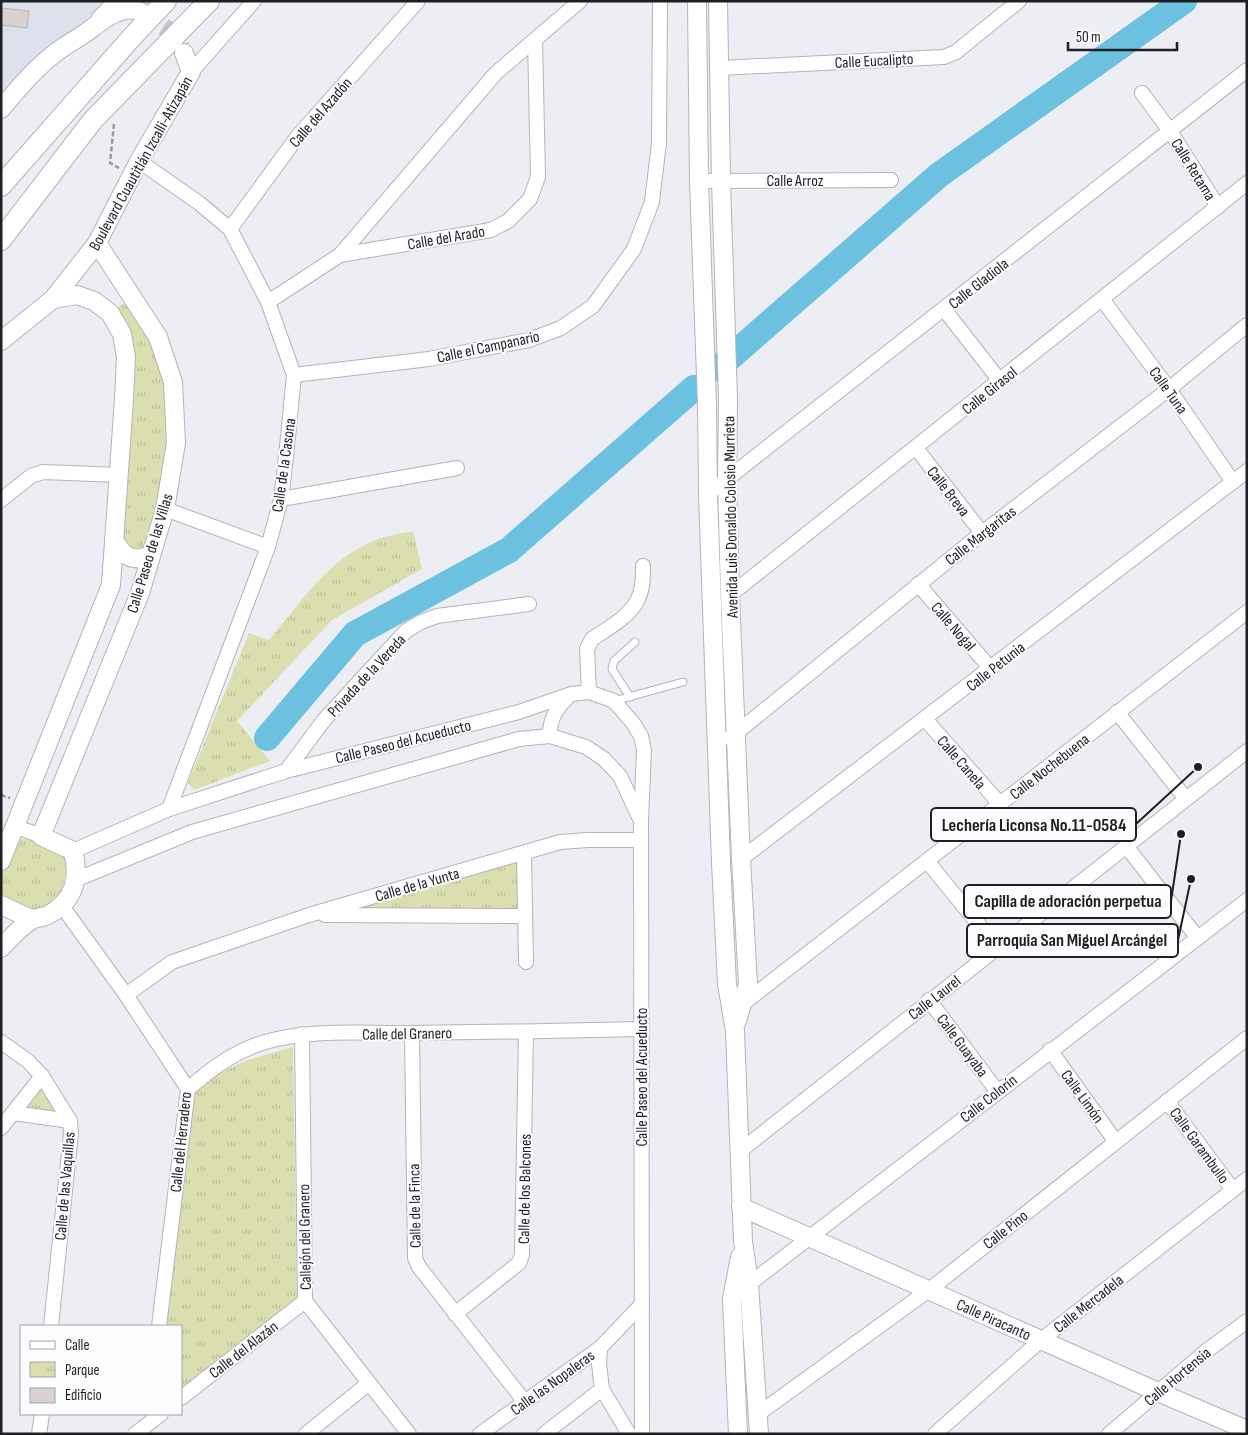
<svg xmlns="http://www.w3.org/2000/svg" width="1248" height="1435" font-family="'Sofia Sans Condensed',sans-serif">
	<style>
		.built { fill: #dde1ee }
		.park { fill: url(#park-tufts) }
		.lines { fill: none; stroke-linecap: round; stroke-linejoin: round }
		.river { stroke: #6cc1e1; stroke-width: 26 }
		.building { fill: #d9d2d1; stroke: #bbb4b2 }
		.tertiary-tunnel { stroke: #c3c5ca; stroke-width: 18; stroke-dasharray: 18 9; stroke-linecap: butt }
		.service-casing { stroke: #b2b4ba; stroke-width: 9 }
		.minor-casing { stroke: #b2b4ba; stroke-width: 16 }
		.tertiary-casing { stroke: #b2b4ba; stroke-width: 20 }
		.secondary-casing { stroke: #b2b4ba; stroke-width: 22 }
		.path { stroke: #98999e; stroke-width: 2.5; stroke-dasharray: 5 2.5; stroke-linecap: butt }
		.service { stroke: #fff; stroke-width: 7 }
		.minor { stroke: #fff; stroke-width: 14 }
		.tertiary { stroke: #fff; stroke-width: 18 }
		.secondary { stroke: #fff; stroke-width: 20 }
		.labels { text-anchor: middle; stroke-width: 4; stroke-linejoin: round; paint-order: stroke }
		.street-label { font-size: 16px; fill: #1e1f21; stroke: #fbfcfe }
		.leader { fill: none; stroke: #1e1f21; stroke-width: 2 }
		.callout-dot { fill: #1e1f21; stroke: #fbfcfe; stroke-width: 2 }
		.callout { fill: #fbfcfe; stroke: #1e1f21; stroke-width: 2 }
		.callout-label { font-size: 18px; text-anchor: middle; font-weight: bold; fill: #1e1f21 }
	</style>
	<defs>
		<pattern id="park-tufts" width="24" height="20" patternUnits="userSpaceOnUse" patternTransform="scale(1.25)"><rect width="24" height="20" fill="#dbdfb0"/><path d="M3 7l-1-3M5 7V3M7 7l1-3M15 17l-1-3M17 17v-4M19 17l1-3" fill="none" stroke="#bcbf97"/></pattern>
	</defs>
	<rect width="100%" height="100%" fill="#eceef4"/>
	<!-- built -->
	<path class="built" d="M1,1H105L18,87L1,105Z"/>
	<!-- park -->
	<g class="park">
		<path d="M130,303L155,339L169,383L171,450L150,546L133,552L119,538L131,363L115,313L120,305Z"/>
		<path d="M413,531L422,569L332,620L237,721L270,761L194,790L188,783L249,633L269,640C298,606 324,565 365,545C379,537 397,534 413,531Z"/>
		<path d="M22,839C42,842 53,845 68,860L61,895L35,913L1,894V867L11,841Z"/>
		<path d="M521,858V913L331,912Z"/>
		<path d="M293,1047L297,1298L181,1390V1326H167L192,1090L218,1074L247,1060Z"/>
		<path d="M42,1081L64,1118L17,1112Z"/>
	</g>
	<g class="lines">
		<!-- river -->
		<g class="river">
			<path d="M718,368L939,175L1184,1"/>
			<path d="M267,738L355,634L509,550L694,388"/>
		</g>
	</g>
	<!-- building -->
	<path class="building" d="M1,8L29,11L27,28L1,25Z"/>
	<g class="lines">
		<!-- tertiary-tunnel -->
		<path class="tertiary-tunnel" d="M141,12L167,29L182,48"/>
		<defs>
			<g id="service">
				<path d="M630,697L612,669L614,661L635,642"/>
				<path d="M614,701L683,682"/>
			</g>
			<g id="minor">
				<path d="M98,19L115,1"/>
				<path d="M719,68L944,57L956,52L1019,1"/>
				<path d="M191,72L254,1"/>
				<path d="M1142,93L1170,131L1218,207"/>
				<path d="M139,161L199,203L230,229L268,302L294,375L286,457L281,499L268,547L169,809"/>
				<path d="M699,181L891,180"/>
				<path d="M230,229L298,136L418,1"/>
				<path d="M340,255L491,230L508,221L530,199L538,177L535,40"/>
				<path d="M1102,299L1169,389L1233,482"/>
				<path d="M268,302L340,255L496,73L580,1"/>
				<path d="M944,309L1000,381"/>
				<path d="M294,375L429,359L529,340L561,328L593,306L634,249L652,202L659,143L660,1"/>
				<path d="M916,448L982,533"/>
				<path d="M708,494L1247,70"/>
				<path d="M281,499L457,468"/>
				<path d="M1,500L31,476L43,472L119,475"/>
				<path d="M165,509L268,547"/>
				<path d="M918,584L991,669"/>
				<path d="M730,595L1247,183"/>
				<path d="M589,692L587,649L592,639C607,629 629,617 637,601C643,590 643,578 643,566"/>
				<path d="M1117,712L1186,799"/>
				<path d="M925,719L1000,804"/>
				<path d="M550,736C549,719 557,707 569,696"/>
				<path d="M730,738L982,533L1169,389L1247,325"/>
				<path d="M286,771L324,720L406,631L421,622L437,616L529,604"/>
				<path d="M14,826L41,836"/>
				<path d="M1126,846L1197,937"/>
				<path d="M73,851L169,809L286,771L519,712L571,694L589,692L614,701L633,723L641,736L644,750L641,820L642,1434"/>
				<path d="M524,853L526,962"/>
				<path d="M741,859L1247,471"/>
				<path d="M927,861L997,947"/>
				<path d="M75,880L192,832L519,739L550,736L586,747L604,759L620,776L639,817"/>
				<path d="M62,906L126,995L188,1089L159,1326"/>
				<path d="M325,915L524,916"/>
				<path d="M126,995L172,962L309,915L560,842L588,840H641"/>
				<path d="M929,1000L997,1091"/>
				<path d="M740,1006L1247,612"/>
				<path d="M412,1033L415,1258L419,1267L525,1402"/>
				<path d="M302,1034L305,1301L409,1434"/>
				<path d="M1,1042L28,1061L42,1076L70,1121L71,1133L51,1326"/>
				<path d="M1050,1050L1116,1142"/>
				<path d="M188,1089C212,1068 235,1051 265,1042C310,1029 359,1033 405,1033C484,1032 562,1031 641,1029"/>
				<path d="M1167,1101L1233,1190"/>
				<path d="M13,1113L70,1121"/>
				<path d="M1,1128L42,1076"/>
				<path d="M740,1151L1247,751"/>
				<path d="M744,1288L1247,900"/>
				<path d="M455,1314L519,1263L522,1255L526,1032"/>
				<path d="M181,1398L305,1301"/>
				<path d="M758,1414L929,1290L1247,1038"/>
				<path d="M39,1434L42,1414"/>
				<path d="M135,1434L161,1414"/>
				<path d="M306,1434L369,1383"/>
				<path d="M480,1434L600,1348"/>
				<path d="M544,1434L602,1389"/>
				<path d="M629,1434L602,1389L599,1364L600,1348L642,1304"/>
				<path d="M935,1434L1041,1340L1247,1179"/>
				<path d="M1109,1434L1205,1352L1247,1321"/>
			</g>
			<g id="tertiary">
				<path d="M697,1L699,181L707,404L708,494L721,862L727,984L735,1031L743,1241L749,1283L759,1434"/>
				<path d="M718,1L721,181L728,399L727,479L730,595L741,859L748,984L737,1021"/>
				<path d="M1,109C18,89 36,67 58,51C67,44 77,39 87,32C101,21 123,3 141,12"/>
				<path d="M1,341L53,299L97,243L139,161L191,72L184,53"/>
				<path d="M114,540C123,556 133,564 151,554"/>
				<path d="M1,861L111,585L124,399L126,357L122,334L110,313L94,301L77,295L53,299"/>
				<path d="M1,905L31,919"/>
				<path d="M1,948C10,939 19,928 30,921C35,917 43,918 48,915C74,901 80,879 73,851L41,836L140,593L165,509L176,443L173,382L158,337L97,243"/>
				<path d="M741,1207L1158,1392L1247,1430"/>
				<path d="M738,1434L732,1299L740,1257"/>
			</g>
			<g id="secondary">
				<path d="M1,186L132,37L166,1"/>
				<path d="M1,240L93,120L209,1"/>
			</g>
		</defs>
		<!-- service casing -->
		<use href="#service" class="service-casing"/>
		<!-- minor casing -->
		<use href="#minor" class="minor-casing"/>
		<!-- tertiary casing -->
		<use href="#tertiary" class="tertiary-casing"/>
		<!-- secondary casing -->
		<use href="#secondary" class="secondary-casing"/>
		<!-- path -->
		<g class="path">
			<path d="M114,124L110,163L119,168"/>
			<path d="M1,795L10,798"/>
		</g>
		<!-- service -->
		<use href="#service" class="service"/>
		<!-- minor -->
		<use href="#minor" class="minor"/>
		<!-- tertiary -->
		<use href="#tertiary" class="tertiary"/>
		<!-- secondary -->
		<use href="#secondary" class="secondary"/>
	</g>
	<g class="labels">
		<!-- street labels -->
		<g class="street-label">
			<text transform="translate(874 60) rotate(-3)" y="6">Calle Eucalipto</text>
			<text transform="translate(320 112) rotate(-49)" y="6">Calle del Azadón</text>
			<text transform="translate(140 163) rotate(-61)" y="6">Boulevard Cuautitlán Izcalli-Atizapán</text>
			<text transform="translate(1194 169) rotate(58)" y="6">Calle Retama</text>
			<text x="795" y="186">Calle Arroz</text>
			<text transform="translate(446 237) rotate(-10)" y="6">Calle del Arado</text>
			<text transform="translate(978 283) rotate(-38)" y="6">Calle Gladiola</text>
			<text transform="translate(488 346) rotate(-12)" y="6">Calle el Campanario</text>
			<text transform="translate(989 390) rotate(-39)" y="6">Calle Girasol</text>
			<text transform="translate(1169 390) rotate(54)" y="6">Calle Tuna</text>
			<text transform="translate(283 465) rotate(-82)" y="6">Calle de la Casona</text>
			<text transform="translate(949 491) rotate(52)" y="6">Calle Breva</text>
			<text transform="translate(730 517) rotate(-91)" y="6">Avenida Luis Donaldo Colosio Murrieta</text>
			<text transform="translate(980 535) rotate(-38)" y="6">Calle Margaritas</text>
			<text transform="translate(149 553) rotate(-73)" y="6">Calle Paseo de las Villas</text>
			<text transform="translate(954 626) rotate(49)" y="6">Calle Nogal</text>
			<text transform="translate(995 666) rotate(-38)" y="6">Calle Petunia</text>
			<text transform="translate(366 675) rotate(-47)" y="6">Privada de la Vereda</text>
			<text transform="translate(403 741) rotate(-14)" y="6">Calle Paseo del Acueducto</text>
			<text transform="translate(962 762) rotate(49)" y="6">Calle Canela</text>
			<text transform="translate(1049 766) rotate(-38)" y="6">Calle Nochebuena</text>
			<text transform="translate(417 884) rotate(-16)" y="6">Calle de la Yunta</text>
			<text transform="translate(934 997) rotate(-38)" y="6">Calle Laurel</text>
			<text transform="translate(407 1033) rotate(-1)" y="6">Calle del Granero</text>
			<text transform="translate(963 1045) rotate(53)" y="6">Calle Guayaba</text>
			<text transform="translate(641 1077) rotate(-90)" y="6">Calle Paseo del Acueducto</text>
			<text transform="translate(1083 1096) rotate(54)" y="6">Calle Limón</text>
			<text transform="translate(988 1098) rotate(-38)" y="6">Calle Colorín</text>
			<text transform="translate(180 1142) rotate(-84)" y="6">Calle del Herradero</text>
			<text transform="translate(1200 1145) rotate(54)" y="6">Calle Garambullo</text>
			<text transform="translate(64 1186) rotate(-85)" y="6">Calle de las Vaquillas</text>
			<text transform="translate(524 1189) rotate(-89)" y="6">Calle de los Balcones</text>
			<text transform="translate(414 1206) rotate(-91)" y="6">Calle de la Finca</text>
			<text transform="translate(1005 1229) rotate(-38)" y="6">Calle Pino</text>
			<text transform="translate(304 1237) rotate(-91)" y="6">Callejón del Granero</text>
			<text transform="translate(1088 1303) rotate(-38)" y="6">Calle Mercadela</text>
			<text transform="translate(994 1319) rotate(24)" y="6">Calle Piracanto</text>
			<text transform="translate(243 1349) rotate(-38)" y="6">Calle del Alazán</text>
			<text transform="translate(1177 1376) rotate(-40)" y="6">Calle Hortensia</text>
			<text transform="translate(552 1382) rotate(-36)" y="6">Calle las Nopaleras</text>
		</g>
	</g>
	<!-- callouts -->
	<path class="leader" d="M1198 767L1136 824M1181 834L1171 901M1191 879L1178 940"/>
	<g class="callout-dot">
		<circle cx="1198" cy="767" r="5"/>
		<circle cx="1181" cy="834" r="5"/>
		<circle cx="1191" cy="879" r="5"/>
	</g>
	<g class="callout">
		<rect x="931" y="808" width="205" height="33" rx="5"/>
		<rect x="964" y="885" width="207" height="33" rx="5"/>
		<rect x="967" y="924" width="211" height="33" rx="5"/>
	</g>
	<g class="callout-label">
		<text x="1034" y="831">Lechería Liconsa No.11-0584</text>
		<text x="1068" y="907">Capilla de adoración perpetua</text>
		<text x="1072" y="946">Parroquia San Miguel Arcángel</text>
	</g>
	<!-- border -->
	<rect width="1248" height="1435" fill="none" stroke="#1e1f21" stroke-width="5"/>
	<!-- legend -->
	<rect x="20" y="1325" width="162" height="90" fill="#fbfcfe" stroke="#a3a4a6"/>
	<rect x="30" y="1341" width="25" height="8" fill="#ffffff" stroke="#a3a4a6"/>
	<text x="65" y="1350" font-size="15" fill="#1e1f21">Calle</text>
	<rect x="30" y="1362" width="25" height="15" fill="url(#park-tufts)" stroke="#a3a4a6"/>
	<text x="65" y="1375" font-size="15" fill="#1e1f21">Parque</text>
	<rect x="30" y="1388" width="25" height="15" fill="#d9d2d1" stroke="#a3a4a6"/>
	<text x="65" y="1400" font-size="15" fill="#1e1f21">Edificio</text>
	<!-- scale -->
	<path d="M1068 42v8h109v-8" fill="none" stroke="#1e1f21" stroke-width="2.5"/>
	<text x="1076" y="42" font-size="15" fill="#1e1f21" stroke="#fbfcfe" stroke-width="4" paint-order="stroke">50 m</text>
</svg>
